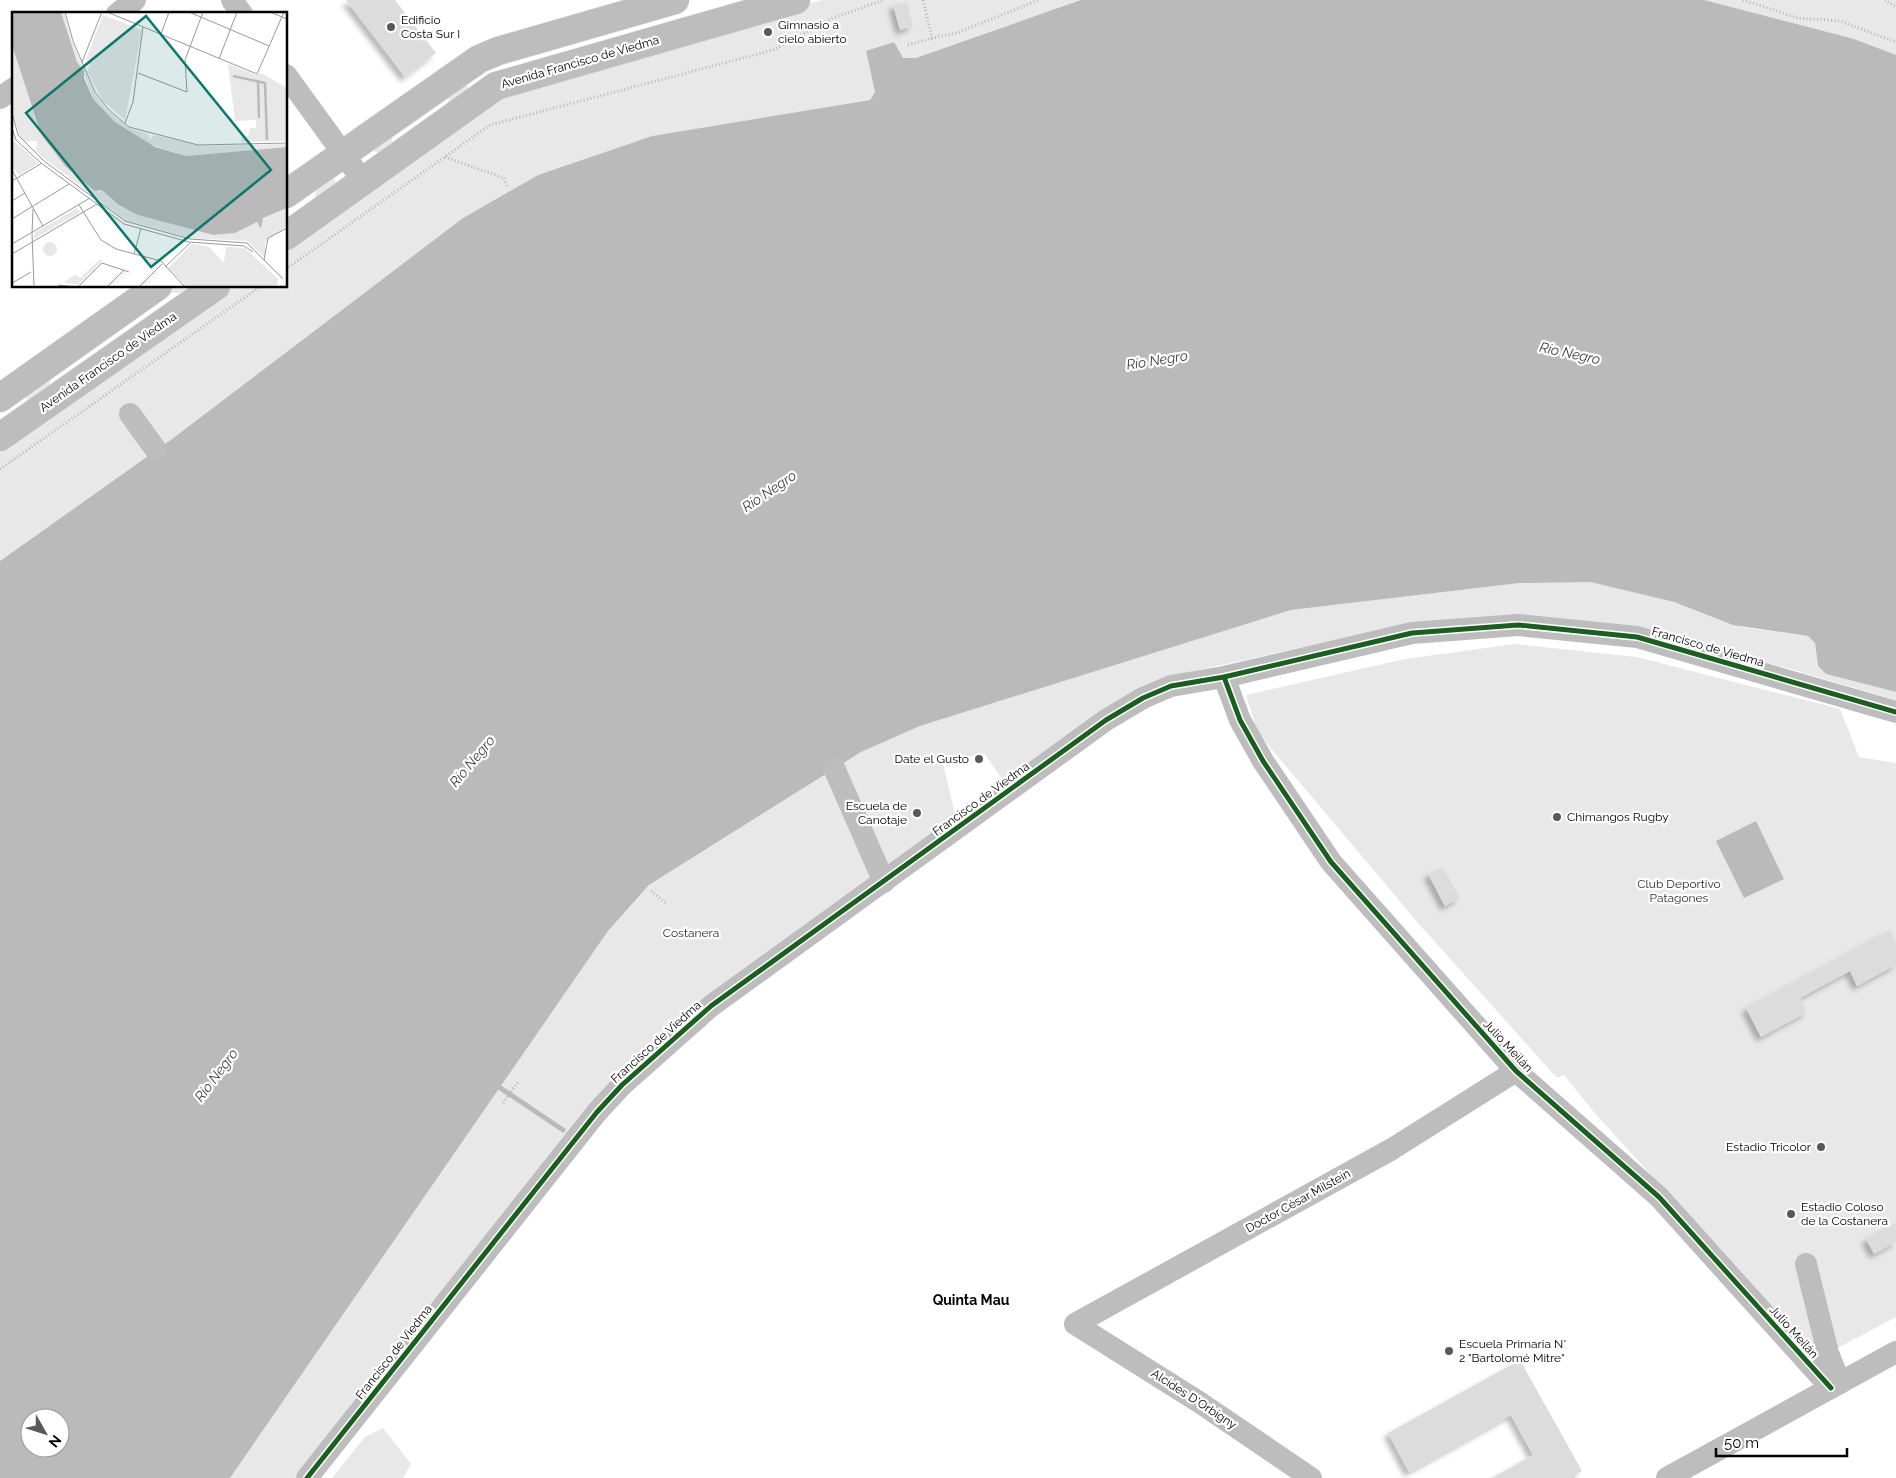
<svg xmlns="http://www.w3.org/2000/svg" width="1896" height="1478" font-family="Raleway,sans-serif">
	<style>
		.green { fill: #e8e8e8 }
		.water { fill: #bababa; fill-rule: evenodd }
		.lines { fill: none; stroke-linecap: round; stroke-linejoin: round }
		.stream { stroke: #bababa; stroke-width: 5 }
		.building { fill: #dcdcdc; filter: url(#shadow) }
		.major-casing { stroke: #dbdbdb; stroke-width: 29 }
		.path { stroke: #b8b8b8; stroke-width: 3; stroke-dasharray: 1 2.5; stroke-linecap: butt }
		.minor { stroke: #bdbdbd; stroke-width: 22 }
		.major { stroke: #bdbdbd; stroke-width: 28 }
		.cycleway-casing { stroke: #fff; stroke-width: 8 }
		.cycleway { stroke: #1b5e20; stroke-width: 5 }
		.poi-dot { fill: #595959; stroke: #fff; stroke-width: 2 }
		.labels { text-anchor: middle; stroke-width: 4.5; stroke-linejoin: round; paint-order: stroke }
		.poi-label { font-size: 12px; fill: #000; stroke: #fff; text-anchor: start }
		.street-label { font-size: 12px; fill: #000; stroke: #fff }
		.park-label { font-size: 12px; fill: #2d2d2d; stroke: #fff }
		.water-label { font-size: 14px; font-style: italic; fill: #3e3e3e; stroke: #fff }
		.neighbourhood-label { font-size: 14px; font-weight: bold; fill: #000; stroke: #fff }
		.inset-river { fill: none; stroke: #bababa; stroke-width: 2.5 }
		.inset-road { fill: none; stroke: #999; stroke-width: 1 }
		.view { fill: #0f766e; fill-opacity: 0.15; stroke: #0f766e; stroke-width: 2.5 }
		.inset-edge { fill: none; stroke: #000; stroke-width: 2.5 }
	</style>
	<defs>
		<filter id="shadow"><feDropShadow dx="-4.5" dy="4.5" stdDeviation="2.5" flood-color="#0004"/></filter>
	</defs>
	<rect width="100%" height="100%" fill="#fff"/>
	<!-- green -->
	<g class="green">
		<path d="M822,0H1365L916,58H903L866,51L875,92L870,100L652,136L538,175L463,218L172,439L0,561V445L228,286H286V244L499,92Z"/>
		<path d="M1531,0H1896V98Z"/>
		<path d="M464,83L468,87L469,93L380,154L374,151L373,144L394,126L391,145L448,105L449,88Z"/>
		<path d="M330,176L335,180L337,187L314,202L318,180Z"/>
		<path d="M167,288L194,289L196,293H168L51,375L48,396L34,403L26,399L25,392Z"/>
		<path d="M1566,581L1590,582L1674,602L1720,620L1747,628L1808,636L1815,643L1818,666L1826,674L1896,692V700L1787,668L1633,627L1413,623L1162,678L1004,782L984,753L943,763L956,819L586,1111L295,1478H230L608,931L649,885L861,752L920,726L1291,610L1520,583Z"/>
		<path d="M1515,644L1637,657L1840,709L1859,757L1896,763V1317L1817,1359L1593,1111L1564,1075L1557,1078L1419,924L1258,733L1246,695L1405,659Z"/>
		<path d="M383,1428L411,1464L403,1478H332L365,1437Z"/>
	</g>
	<!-- water -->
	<g class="water">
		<path d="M1081,0H1704L1854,39L1896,55V692L1826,674L1818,666L1815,643L1808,636L1733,625L1674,602L1590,582L1520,583L1291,610L920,726L861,752L649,885L608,931L230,1478H0V561L172,439L463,218L538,175L652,136L870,100L875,92L866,51L894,42L903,58H916ZM30,1418H60V1448H30Z"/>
		<path d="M1756,821L1784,879L1744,898L1716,841Z"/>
	</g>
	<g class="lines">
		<!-- stream -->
		<path class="stream" d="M499,1087L563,1130"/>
	</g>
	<!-- building -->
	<g class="building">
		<path d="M346,0H395L436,53L405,77Z"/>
		<path d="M907,2L913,26L900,30L893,5Z"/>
		<path d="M1443,867L1460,898L1445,906L1428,874Z"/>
		<path d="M1890,930L1896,941V965L1857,986L1850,971L1800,998L1807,1012L1761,1037L1746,1008Z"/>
		<path d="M1896,1223V1242L1874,1254L1866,1239Z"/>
		<path d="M1520,1360L1582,1471L1568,1478H1492L1533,1455L1511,1415L1409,1472L1388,1433Z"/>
	</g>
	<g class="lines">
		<defs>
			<g id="major">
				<path d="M286,194L479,59L498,51L675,0"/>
				<path d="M286,236L496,86L796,0"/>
				<path d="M0,398L158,286"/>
				<path d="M0,437L216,286"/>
			</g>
		</defs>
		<!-- major casing -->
		<use href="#major" class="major-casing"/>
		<!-- path -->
		<g class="path">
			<path d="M923,0L932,38L957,33L1039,0"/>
			<path d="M1743,0L1798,18L1840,21L1896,42"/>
			<path d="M1885,0L1896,7"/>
			<path d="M908,45L932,38"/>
			<path d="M445,157L504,178L507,186"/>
			<path d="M286,269L490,125L773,50L830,19L884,0"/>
			<path d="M0,469L261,286"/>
			<path d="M651,891L667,904"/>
			<path d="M503,1103L518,1082"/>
		</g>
		<!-- minor -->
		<g class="minor">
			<path d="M232,0L242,14"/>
			<path d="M117,14L135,0"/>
			<path d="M286,75L363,181"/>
			<path d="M0,98L14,88"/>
			<path d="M130,414L156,450"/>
			<path d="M1224,677L1240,720L1263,761L1331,862L1516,1071L1659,1197L1831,1388"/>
			<path d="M834,768L884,882"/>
			<path d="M1806,1264L1828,1353L1840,1383"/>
			<path d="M307,1478L597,1112L622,1085L711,1006L1106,720L1143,698L1171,686L1224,677L1412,633L1518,625L1637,637L1896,712"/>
			<path d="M1311,1478L1199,1402L1075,1324L1392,1149L1516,1071"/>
			<path d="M1667,1478L1896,1352"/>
		</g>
		<!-- major -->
		<use href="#major" class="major"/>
		<defs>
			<g id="cycleway">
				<path d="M1224,677L1240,720L1263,761L1331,862L1516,1071L1659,1197L1831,1388"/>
				<path d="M307,1478L597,1112L622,1085L711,1006L1106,720L1143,698L1171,686L1224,677L1412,633L1518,625L1637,637L1896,712"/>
			</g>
		</defs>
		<!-- cycleway casing -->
		<use href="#cycleway" class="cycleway-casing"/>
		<!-- cycleway -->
		<use href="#cycleway" class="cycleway"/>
	</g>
	<!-- markers -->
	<g class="poi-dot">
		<circle cx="391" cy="27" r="5"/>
		<circle cx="768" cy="32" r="5"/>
		<circle cx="979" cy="759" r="5"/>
		<circle cx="917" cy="813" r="5"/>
		<circle cx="1557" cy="817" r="5"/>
		<circle cx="1821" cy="1147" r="5"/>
		<circle cx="1791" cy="1214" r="5"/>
		<circle cx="1449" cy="1351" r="5"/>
	</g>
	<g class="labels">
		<!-- poi labels -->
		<g class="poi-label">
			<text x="401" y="24">Edificio<tspan x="401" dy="14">Costa Sur I</tspan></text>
			<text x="778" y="29">Gimnasio a<tspan x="778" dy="14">cielo abierto</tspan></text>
			<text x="969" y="763" text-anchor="end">Date el Gusto</text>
			<text x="907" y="810" text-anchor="end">Escuela de<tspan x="907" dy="14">Canotaje</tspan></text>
			<text x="1567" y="821">Chimangos Rugby</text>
			<text x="1811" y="1151" text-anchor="end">Estadio Tricolor</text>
			<text x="1801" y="1211">Estadio Coloso<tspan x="1801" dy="14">de la Costanera</tspan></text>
			<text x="1459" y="1348">Escuela Primaria N°<tspan x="1459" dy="14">2 "Bartolomé Mitre"</tspan></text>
		</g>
		<!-- street labels -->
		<g class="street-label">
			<text transform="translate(580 62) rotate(-16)" y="4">Avenida Francisco de Viedma</text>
			<text transform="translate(108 362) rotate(-35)" y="4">Avenida Francisco de Viedma</text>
			<text transform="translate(1708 647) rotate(16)" y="4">Francisco de Viedma</text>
			<text transform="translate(981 799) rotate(-36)" y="4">Francisco de Viedma</text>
			<text transform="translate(656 1042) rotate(-42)" y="4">Francisco de Viedma</text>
			<text transform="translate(1508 1046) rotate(47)" y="4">Julio Meilán</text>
			<text transform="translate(1298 1201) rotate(-29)" y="4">Doctor César Milstein</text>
			<text transform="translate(1794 1332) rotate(48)" y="4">Julio Meilán</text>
			<text transform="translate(394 1352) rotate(-52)" y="4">Francisco de Viedma</text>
			<text transform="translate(1194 1399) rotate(33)" y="4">Alcides D'Orbigny</text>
		</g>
		<!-- park labels -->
		<g class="park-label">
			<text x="1679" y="888">Club Deportivo<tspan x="1679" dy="14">Patagones</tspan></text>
			<text x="691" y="937">Costanera</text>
		</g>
		<!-- water labels -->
		<g class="water-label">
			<text transform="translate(1570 353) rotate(12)" y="5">Río Negro</text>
			<text transform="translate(1157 360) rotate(-9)" y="5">Río Negro</text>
			<text transform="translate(769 491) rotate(-34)" y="5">Río Negro</text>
			<text transform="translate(472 761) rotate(-50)" y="5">Río Negro</text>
			<text transform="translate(216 1075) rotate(-53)" y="5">Río Negro</text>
		</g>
		<!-- neighbourhood labels -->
		<g class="neighbourhood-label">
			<text x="971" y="1305">Quinta Mau</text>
		</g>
	</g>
	<!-- overview -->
	<g transform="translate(12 12)">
		<rect width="275" height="275" fill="#fff"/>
		<path d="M49,0H52L60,29L82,81L96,99L117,116L136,122L138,128L142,123L190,134L275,132V135L174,144L137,132L103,110L81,87L70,55L65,51ZM91,3L130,18L113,108L91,89L75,59L78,54L74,47ZM0,10V34L86,181L90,177L107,193L126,203L201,223L223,221L245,210L249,217L251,206L275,196V214L253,230V245L234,229L178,226L113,208L24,140L25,129H12L7,123L0,97ZM216,52L244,63L249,61L275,76V129L229,130L230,125L236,124L238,116H244V108L223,109ZM3,130L27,151L7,163L0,155V131ZM65,196L69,200L22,227V221ZM31 237a7 7 0 1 1 14 0a7 7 0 1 1-14 0ZM180,232L196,234L212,251L214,235L233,236L266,267V271L263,275H175L156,256ZM88,247L90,250L66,273L52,270L64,262L68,266Z" fill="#e8e8e8"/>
		<path d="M0,0H49L65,50L72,59V66L81,87L103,110L143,135L174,144L275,135V196L251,206L249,217L245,210L223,221L201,223L126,203L107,193L90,178L83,179L53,154L29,122L0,33Z" fill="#bababa"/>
		<path class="inset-river" d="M221,64L253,71L255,128M246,70L247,106"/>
		<path class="inset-road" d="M53,0L61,29L83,80L97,98L117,115L186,133L275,131M95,0L245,62L272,0M177,0L257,34M258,0L275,7M149,22L157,0M207,47L225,0M70,50L90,0M126,61L175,80L173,48L191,0M0,100L6,123L32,149L113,209L178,227L235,231L271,267M113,111L121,90L131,15M0,116L4,128L29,151L112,212L177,230L232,234L241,240M0,158L31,214M0,169L30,151M0,189L13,181M67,193L89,228L104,237L149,249L173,275M0,207L57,172M20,221L21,197M20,221L22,275M0,232L78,186M0,242L85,192M122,242L129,216M252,248L256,226L275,216M153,255L178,231M0,271L19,260M46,273L64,275M66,275L90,251L117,260M95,275L112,258M127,275L150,252"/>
		<path class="view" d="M134,4L259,158L139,255L14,101Z"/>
		<rect width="275" height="275" class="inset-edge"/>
	</g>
	<!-- north arrow -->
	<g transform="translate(45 1433) rotate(129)"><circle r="24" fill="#ffffff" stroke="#999999"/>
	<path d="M0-4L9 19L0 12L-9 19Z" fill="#595959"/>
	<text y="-8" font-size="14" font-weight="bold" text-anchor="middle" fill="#000000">N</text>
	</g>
	<!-- scale -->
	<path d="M1716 1448v8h131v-8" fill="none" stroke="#000000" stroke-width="2.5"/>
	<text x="1724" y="1448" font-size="15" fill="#000000" stroke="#ffffff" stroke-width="4" paint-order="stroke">50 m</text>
</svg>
